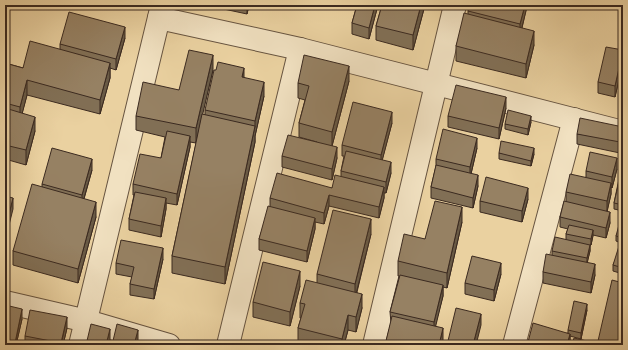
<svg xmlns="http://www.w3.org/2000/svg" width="628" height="350" font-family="'Gentium Book Plus',serif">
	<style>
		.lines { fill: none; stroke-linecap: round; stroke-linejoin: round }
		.minor-casing { stroke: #675440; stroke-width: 24 }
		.minor { stroke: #f1e1c1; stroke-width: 22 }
		.wall { fill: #816f55; stroke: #3b2a20 }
		.shaded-wall { fill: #695a45; stroke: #3b2a20 }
		.building { fill: #968163; stroke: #3b2a20 }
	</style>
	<rect width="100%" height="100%" fill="#ead1a0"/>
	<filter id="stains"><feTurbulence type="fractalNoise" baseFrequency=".005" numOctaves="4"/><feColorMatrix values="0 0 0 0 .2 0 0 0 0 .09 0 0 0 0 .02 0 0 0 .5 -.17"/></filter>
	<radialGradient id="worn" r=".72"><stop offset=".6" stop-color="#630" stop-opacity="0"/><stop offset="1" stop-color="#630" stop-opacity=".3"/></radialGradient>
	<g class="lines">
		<defs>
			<g id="minor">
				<path d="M159,18L300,49L623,132"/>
				<path d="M5,302L87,321L169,345"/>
				<path d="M80,345L162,5"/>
				<path d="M228,345L300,49"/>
				<path d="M374,345L455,5"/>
				<path d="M514,345L574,119"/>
			</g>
		</defs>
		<!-- minor casing -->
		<use href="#minor" class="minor-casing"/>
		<!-- minor -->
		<use href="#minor" class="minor"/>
	</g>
	<!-- wall -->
	<g class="wall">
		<path d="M205,5H249L247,14Z"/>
		<path d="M357,5H378L369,39L352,34V23Z"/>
		<path d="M382,5H425L413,50L376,40V26Z"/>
		<path d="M527,5L522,28L534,45L526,78L456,61V46L468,14V11Z"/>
		<path d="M125,38L116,70L110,68V78L100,114L27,95L22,113L35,131L26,165L5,159V63L23,68L60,50V44Z"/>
		<path d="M623,50V62L615,97L598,93V82Z"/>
		<path d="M213,70L202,114L205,115V110L244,77L264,96L255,136V142L225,284L172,273V256L200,125L196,143L190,142V147L177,205L166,203V209L161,237L129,230V219L134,195H133V184L161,158L165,137L136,130V116Z"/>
		<path d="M349,81L332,146L337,158L332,180L282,167V156L317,142L299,137V123L305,100L298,98V83Z"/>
		<path d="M506,108L499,139L448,127V116Z"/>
		<path d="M531,122L528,135L505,129V124Z"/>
		<path d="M392,123L382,160L391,173L386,193H384V198L379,218L329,206L324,224L315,222V229L307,262L259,250V239L270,206V198L332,188L341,176V171L344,156H342V145Z"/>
		<path d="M577,134L623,138L620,153L577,144Z"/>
		<path d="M477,148L471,174L478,186L473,208L431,198V187L436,166V159Z"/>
		<path d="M499,153L534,154L531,166L499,159Z"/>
		<path d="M623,154V211L614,209V203L620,174V168Z"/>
		<path d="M617,169L612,188L611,187V194L607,211L610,223L606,238L593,235L591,245H590V251L587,262L595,275L591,293L543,283V272L552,255V251L566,240V234L568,229L560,227V217L566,201V192L586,177V171Z"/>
		<path d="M92,170L84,199L96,217L78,283L13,265V251L42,187V184Z"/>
		<path d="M528,199L522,222L480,212V201Z"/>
		<path d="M462,222L447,288L443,287V296L435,326L443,343V345H385L391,323L390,312L399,276H398V261L425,239Z"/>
		<path d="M623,222V244L616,241V236Z"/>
		<path d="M371,234L357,292L362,308L356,332L348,330L344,345H307L298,343V328L301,318H300V303L317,283V274Z"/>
		<path d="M623,244V274L613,271V265Z"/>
		<path d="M163,259L154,299L130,295V284L132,277L116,274V263Z"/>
		<path d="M501,274L494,301L465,294V283Z"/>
		<path d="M300,286L290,326L253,317V302Z"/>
		<path d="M5,305L22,319L16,345H5Z"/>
		<path d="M587,310L581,339L570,336V345H528V342L568,333V330Z"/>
		<path d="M67,328L63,345H25V336Z"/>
		<path d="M598,341L623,345H598Z"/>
	</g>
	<!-- shaded-wall -->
	<g class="shaded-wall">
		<path d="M247,5H249L247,14Z"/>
		<path d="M375,5H378L369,39V28Z"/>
		<path d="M421,5H425L413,50V35Z"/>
		<path d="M525,5H527V7L520,35V24Z"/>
		<path d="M125,27V38L116,70V59Z"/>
		<path d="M534,31V45L526,78V64Z"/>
		<path d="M623,51V62L615,97V86Z"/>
		<path d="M213,55V70L196,143V128Z"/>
		<path d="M110,63V78L100,114V100Z"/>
		<path d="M349,66V81L332,146V132Z"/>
		<path d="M244,68V83L242,77Z"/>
		<path d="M27,80V95L20,122V107Z"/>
		<path d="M264,82V96L255,136V142L225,284V267L255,126V121Z"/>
		<path d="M506,97V108L499,139V128Z"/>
		<path d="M392,112V123L381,165V155Z"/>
		<path d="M531,116V122L528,135V129Z"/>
		<path d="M35,117V131L26,165V150Z"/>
		<path d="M623,127V138L620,153V142Z"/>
		<path d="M190,136V147L177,205V194Z"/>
		<path d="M477,138V148L470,178V167Z"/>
		<path d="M337,147V158L332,180V169Z"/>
		<path d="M534,148V154L531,166V161Z"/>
		<path d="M617,158V169L612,188V177Z"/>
		<path d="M92,159V170L82,205V195Z"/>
		<path d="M391,162V173L386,193V182Z"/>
		<path d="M478,175V186L473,208V198Z"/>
		<path d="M611,183V194L607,212V201Z"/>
		<path d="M384,187V198L379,218V207Z"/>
		<path d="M528,188V199L522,222V211Z"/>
		<path d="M329,195V206L324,224V213Z"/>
		<path d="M13,198V209L5,241V230Z"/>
		<path d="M166,198V209L161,237V226Z"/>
		<path d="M96,202V217L78,283V269Z"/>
		<path d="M462,207V222L447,288V273Z"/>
		<path d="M610,212V223L606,238V228Z"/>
		<path d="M315,218V229L307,262V251Z"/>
		<path d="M371,219V234L355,298V284Z"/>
		<path d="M593,230V236L591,245V239Z"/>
		<path d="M590,245V251L587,264V258Z"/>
		<path d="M163,248V259L154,299V289Z"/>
		<path d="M501,263V274L494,301V290Z"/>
		<path d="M595,264V275L591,293V282Z"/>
		<path d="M300,271V286L290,326V312Z"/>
		<path d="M443,285V296L434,333V322Z"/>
		<path d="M362,294V308L356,332V317Z"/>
		<path d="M587,304V310L581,339V333Z"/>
		<path d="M22,309V319L16,345H15Z"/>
		<path d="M481,314V325L476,345H473Z"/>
		<path d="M348,315V330L344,345H342V339Z"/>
		<path d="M67,317V328L63,345H61Z"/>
		<path d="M443,328V345H439Z"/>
		<path d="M110,329V340L109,345H106Z"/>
		<path d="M138,330V341L137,345H134Z"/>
		<path d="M570,334V345H567Z"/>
	</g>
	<!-- building -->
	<g class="building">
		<path d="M357,5H375L369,28L352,23Z"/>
		<path d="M382,5H421L413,35L376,26Z"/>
		<path d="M469,5H525L520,24L468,11Z"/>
		<path d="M69,12L125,27L116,59L60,44Z"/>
		<path d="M464,13L534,31L526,64L456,46Z"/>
		<path d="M30,41L110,63L100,100L27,80L20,107L5,103V63L23,68Z"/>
		<path d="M606,47L623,50L615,86L598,82Z"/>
		<path d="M189,50L213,55L196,128L136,116L143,82L179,90Z"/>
		<path d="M304,55L349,66L332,132L299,123L309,86L298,83Z"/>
		<path d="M218,62L244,68L242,77L264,82L255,121L205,110L214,70H216Z"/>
		<path d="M456,85L506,97L499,128L448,116Z"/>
		<path d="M353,102L392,112L381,155L342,145Z"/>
		<path d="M5,108L35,117L26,150L5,145Z"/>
		<path d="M508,110L531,116L528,129L505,124Z"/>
		<path d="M202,114L255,126L225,267L172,256Z"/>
		<path d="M580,118L623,127L620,142L577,134Z"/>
		<path d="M443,129L477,138L470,167L436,159Z"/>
		<path d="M167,131L190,136L177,194L133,184L140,154L161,158Z"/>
		<path d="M288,135L337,147L332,169L282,156Z"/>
		<path d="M501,141L534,148L531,161L499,153Z"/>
		<path d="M52,148L92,159L82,195L42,184Z"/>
		<path d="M346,151L391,162L386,182L341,171Z"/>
		<path d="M590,152L617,158L612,177L586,171Z"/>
		<path d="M623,154V169L620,168Z"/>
		<path d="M436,165L478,175L473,198L431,187Z"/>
		<path d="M277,173L332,188L335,175L384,187L379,207L329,195L324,213L270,198Z"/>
		<path d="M621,173L623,174V205L614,203Z"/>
		<path d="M570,174L611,183L607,201L566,192Z"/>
		<path d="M486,177L528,188L522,211L480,201Z"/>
		<path d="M32,184L96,202L78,269L13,251Z"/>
		<path d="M135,192L166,198L161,226L129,219Z"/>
		<path d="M5,196L13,198L5,230Z"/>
		<path d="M435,201L462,207L447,273L398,261L404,234L425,239Z"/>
		<path d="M564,201L610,212L606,228L560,217Z"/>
		<path d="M268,206L315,218L307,251L259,239Z"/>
		<path d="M333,210L371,219L355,284L317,274Z"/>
		<path d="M620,221L623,222V238L616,236Z"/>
		<path d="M569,225L593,230L591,239L566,234Z"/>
		<path d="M555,237L590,245L587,258L552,251Z"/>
		<path d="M121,240L163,248L154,289L130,284L134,267L116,263Z"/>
		<path d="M620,243L623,244V268L613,265Z"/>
		<path d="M546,254L595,264L591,282L543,272Z"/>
		<path d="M472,256L501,263L494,290L465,283Z"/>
		<path d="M263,262L300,271L290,312L253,302Z"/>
		<path d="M400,275L443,285L434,322L390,312Z"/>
		<path d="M306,280L362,294L356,317L348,315L342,339L298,328L305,304L300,303Z"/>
		<path d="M612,280L623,283V341L622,345H614L598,341Z"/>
		<path d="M574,301L587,304L581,333L568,330Z"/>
		<path d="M5,305L22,309L15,343L5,341Z"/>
		<path d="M456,308L481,314L473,345H447Z"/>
		<path d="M30,310L67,317L61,343L25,336Z"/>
		<path d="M392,316L443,328L439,345H385Z"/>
		<path d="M533,323L570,334L567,345H540L528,342Z"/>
		<path d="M91,324L110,329L106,345H86Z"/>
		<path d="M117,324L138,330L134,345H112Z"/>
		<path d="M574,338L587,341L586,345H572Z"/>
	</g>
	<!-- margin -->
	<rect width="628" height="350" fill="none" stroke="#ead1a0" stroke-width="20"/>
	<rect x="6" y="6" width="616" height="338" fill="none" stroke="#3b2a20" stroke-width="2"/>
	<rect x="10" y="10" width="608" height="330" fill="none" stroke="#3b2a20"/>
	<rect width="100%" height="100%" filter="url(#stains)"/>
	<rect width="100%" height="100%" fill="url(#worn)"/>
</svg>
